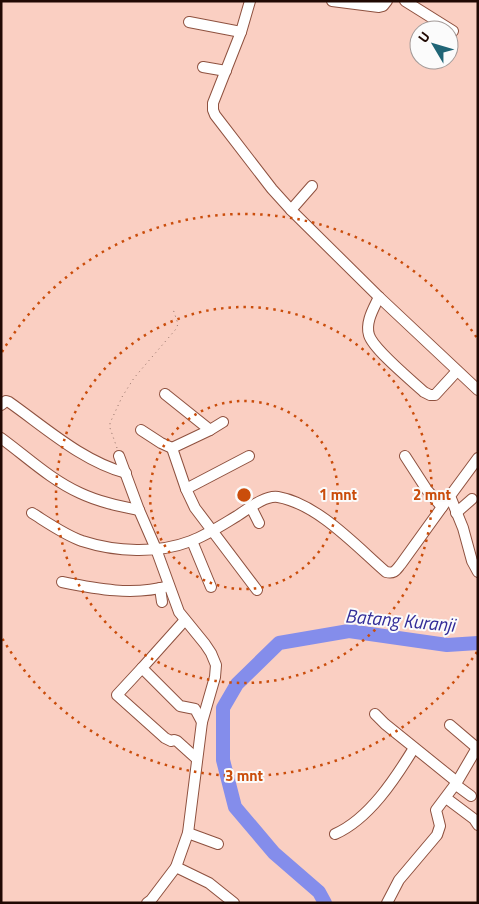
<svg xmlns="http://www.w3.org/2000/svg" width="479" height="904" font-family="'Titillium Web',sans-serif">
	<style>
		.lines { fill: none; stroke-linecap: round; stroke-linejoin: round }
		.river { stroke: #848deb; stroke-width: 14 }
		.minor-casing { stroke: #8e513f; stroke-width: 12 }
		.path { stroke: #906f65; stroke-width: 1; stroke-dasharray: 1 4; stroke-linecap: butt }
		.minor { stroke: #fff; stroke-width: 10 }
		.ring { fill: none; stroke: #ca4d0b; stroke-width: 2.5; stroke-dasharray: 2.5 5 }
		.labels { text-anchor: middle; stroke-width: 4; stroke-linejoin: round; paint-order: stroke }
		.water-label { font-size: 19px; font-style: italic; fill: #332d98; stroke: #fbfbfb }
		.centre { fill: #ca4d0b; stroke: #fbfbfb; stroke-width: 2.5 }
		.ring-label { font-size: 15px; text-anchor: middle; font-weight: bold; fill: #ca4d0b; stroke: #fbfbfb; stroke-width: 4; stroke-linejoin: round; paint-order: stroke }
	</style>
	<rect width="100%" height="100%" fill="#facfc2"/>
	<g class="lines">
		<!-- river -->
		<path class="river" d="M325,903L319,892L274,853L235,807L223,760V708L237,684L279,643L349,631L447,645L478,643"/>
		<defs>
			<g id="minor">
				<path d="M250,1L241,32L213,103V110L215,115L272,189L291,210L379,297L478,390"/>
				<path d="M332,1L379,7L383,6L387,1"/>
				<path d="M405,1L453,31"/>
				<path d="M189,22L241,32"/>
				<path d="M203,67L226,71"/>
				<path d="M291,210L312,186"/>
				<path d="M379,297C374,308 365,322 369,335C373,349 411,380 424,392L430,395H435L457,371"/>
				<path d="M165,394L210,430"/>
				<path d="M1,405L6,401L9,402C46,428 82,461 126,473"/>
				<path d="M223,422L210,430L172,448L186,489L195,508L257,590"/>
				<path d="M141,430L161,443L172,448"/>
				<path d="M1,438C27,457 51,480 80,493C99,502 119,506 139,510"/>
				<path d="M119,456L139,510L156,549L179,612L205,644L211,653L216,665L215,677L202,722L188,833L176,867L151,900L147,903"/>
				<path d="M405,456L427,490L442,507"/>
				<path d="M478,458L450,496L463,528L472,561L478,572"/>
				<path d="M186,489L249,456"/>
				<path d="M251,507L259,523"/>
				<path d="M32,513C48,523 65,535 82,541C116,552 157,554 191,541C207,535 222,525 237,516C248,509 265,495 278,497C318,504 356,546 386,572C395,574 396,570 401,564L450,496"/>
				<path d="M456,513L472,499"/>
				<path d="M192,541L211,587"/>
				<path d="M62,582C97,589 133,596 169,586"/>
				<path d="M160,588L162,602"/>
				<path d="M185,620L142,668L180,706L195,709L202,722"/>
				<path d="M142,668L117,695L165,738L171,741L174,740L177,741L197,759"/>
				<path d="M375,714L385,724L457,782"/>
				<path d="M450,725L477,748"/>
				<path d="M456,785L471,796"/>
				<path d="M446,798L474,819L478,825"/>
				<path d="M188,833L218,844"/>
				<path d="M335,834C369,819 395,779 414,748"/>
				<path d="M176,867L209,883L234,903"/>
				<path d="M387,903L399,880L437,835L440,826L436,810L457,782L478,746"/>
			</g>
		</defs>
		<!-- minor casing -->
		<use href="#minor" class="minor-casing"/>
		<!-- path -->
		<path class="path" d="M117,448L110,428V423L122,397L134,378L176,329L178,324L173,309"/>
		<!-- minor -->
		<use href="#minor" class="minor"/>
	</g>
	<!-- distance rings -->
	<g class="ring">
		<circle cx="244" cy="495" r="94"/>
		<circle cx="244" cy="495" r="188"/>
		<path d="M477 652A281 281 0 0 1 2 638M2 352A281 281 0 0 1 477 338"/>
	</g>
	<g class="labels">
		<!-- water labels -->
		<g class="water-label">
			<text transform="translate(400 620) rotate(5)" y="7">Batang Kuranji</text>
		</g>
	</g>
	<circle cx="244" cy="495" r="8" class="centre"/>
	<g class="ring-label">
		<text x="338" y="500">1 mnt</text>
		<text x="432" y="500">2 mnt</text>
		<text x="244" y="781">3 mnt</text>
	</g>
	<!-- border -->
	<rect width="479" height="904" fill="none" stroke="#200903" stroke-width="5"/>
	<!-- north arrow -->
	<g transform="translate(434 45) rotate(308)"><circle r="24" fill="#fbfbfb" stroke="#a39a98"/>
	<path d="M0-4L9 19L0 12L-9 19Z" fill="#206576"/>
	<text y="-8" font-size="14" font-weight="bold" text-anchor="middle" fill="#200903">U</text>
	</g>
</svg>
